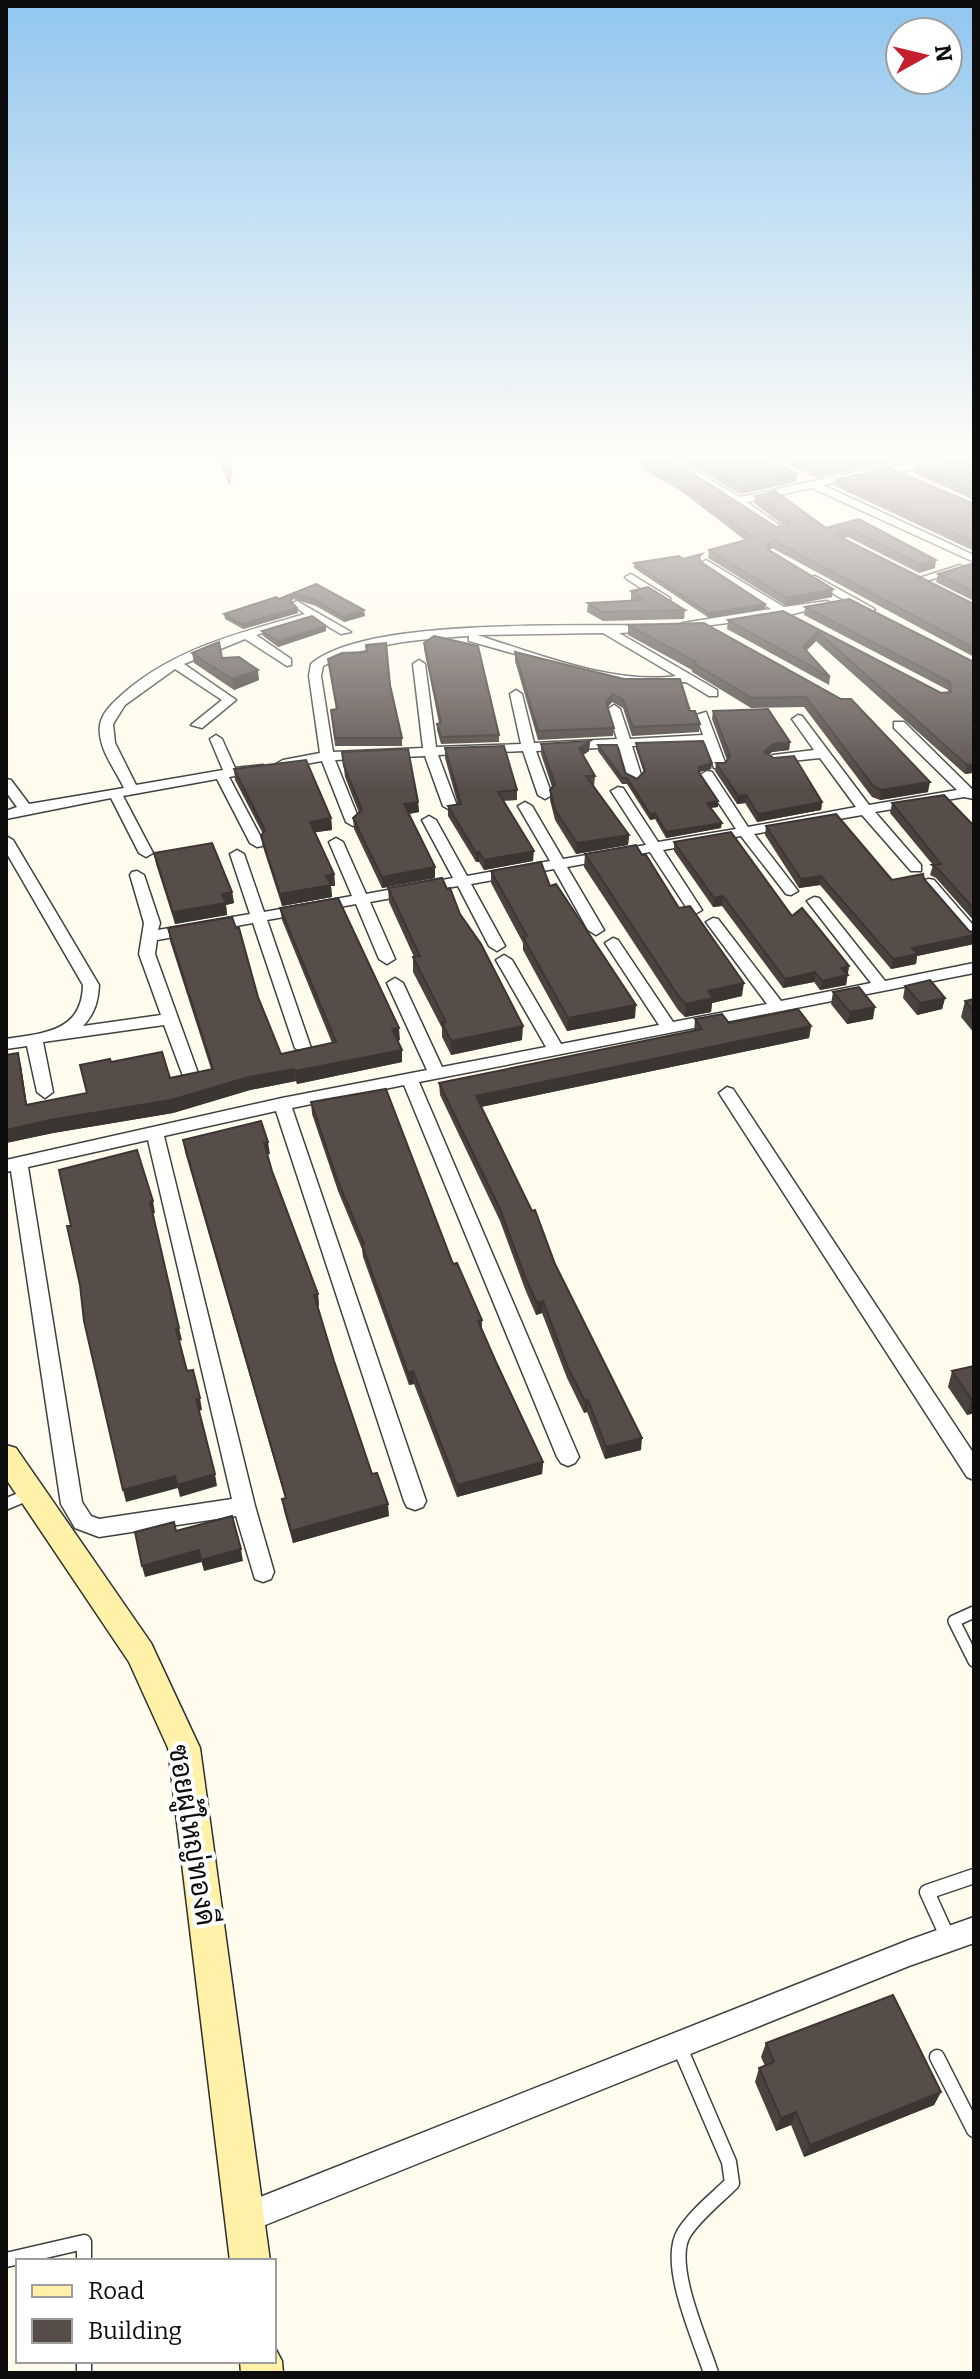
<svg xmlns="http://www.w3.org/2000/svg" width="980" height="2379" font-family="Bitter,Sarabun,serif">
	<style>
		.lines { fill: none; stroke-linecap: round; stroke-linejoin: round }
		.lane-far1-casing { stroke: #404040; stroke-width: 14 }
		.lane-casing { stroke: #404040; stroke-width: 17 }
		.street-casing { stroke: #404040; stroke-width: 3 }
		.secondary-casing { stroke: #2f2f2f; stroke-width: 3 }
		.lane-far1 { stroke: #fff; stroke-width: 11 }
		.lane { stroke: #fff; stroke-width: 14 }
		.street { fill: #fff; fill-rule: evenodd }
		.secondary { fill: #fff1a8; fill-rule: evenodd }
		.wall { fill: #4a423f }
		.shaded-wall { fill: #3c3633 }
		.building { fill: #564d49; stroke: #3c3633; stroke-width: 2 }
		.labels { text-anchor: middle; stroke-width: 8; stroke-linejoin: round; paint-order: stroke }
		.near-street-label { font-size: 28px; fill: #0d0d0d; stroke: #fff }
	</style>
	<rect width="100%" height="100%" fill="#fffbed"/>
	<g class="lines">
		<defs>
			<g id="lane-far1">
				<path d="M6,1504L30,1494"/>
				<path d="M974,1612L954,1621L974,1661"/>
			</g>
			<g id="lane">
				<path d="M948,1938L927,1892L974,1876"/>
				<path d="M680,2048L729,2162L732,2183C716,2199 696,2214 684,2233C665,2264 701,2341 711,2373"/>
				<path d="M937,2057L974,2130"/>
				<path d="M6,2260L84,2242V2261"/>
				<path d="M84,2361V2373"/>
			</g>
			<g id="street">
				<path d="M659,457H671L740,497L868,469L974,458V464L868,475L823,485L974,555V562L812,488L747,502L786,530L777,532L714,489Z"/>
				<path d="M706,560L784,607L827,601L833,604L785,616L679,629V625L683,623L771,609L702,565L701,563Z"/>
				<path d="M960,565L966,568L964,570L919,583L913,580Z"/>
				<path d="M631,574L670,598V602H662L627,579L625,577Z"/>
				<path d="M815,576L873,608L875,610L865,612L811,581V577Z"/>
				<path d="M297,601L351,632L341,634L313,618L256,635L291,659V665L287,666L245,639L184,664L236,700L202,728L191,725L222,700L175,669L125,705L113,724L115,743L136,785L223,770L210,739L216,735L222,739L235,768L263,765V771L229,777L264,843L262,846L257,847L250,843L217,779L123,796L153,853L146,857L139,853L111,798L6,819V811L17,807L6,792V779L11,780L29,804L124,788C115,769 97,747 100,725C102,711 116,700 126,691C177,648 242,632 305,614L291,604Z"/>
				<path d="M649,625L653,627V631L619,633L717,690V696H709L686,682L641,684L582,673L469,641V636C418,639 369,643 323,666L321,676L333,752L423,748L413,664L419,660L425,664L436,747L521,744L510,694L516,690L522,694L534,743L617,739L608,709L614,705L620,709L630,739L703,735L696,715L706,712L726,765L724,768H714L705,743L632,746L642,778L635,782L628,778L619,747L536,751L552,795L545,799L538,795L523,751L438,755L457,806L450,810L443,806L425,756L335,760L360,822L353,826L346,822L322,761L283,768L276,764L283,760L320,753L309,676L311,664C365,617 574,627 649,625ZM603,633L676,676C614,685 535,653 477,635Z"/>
				<path d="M798,715L802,716L869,805L957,790L894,728V722H904L974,791V799L964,797L875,812L921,865V871H911L862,815L754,834L798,891L791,895L786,894L741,836L663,850L702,910L695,914L690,913L650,852L567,867L604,930L596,935L588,930L554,869L471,884L505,946L497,951L489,946L458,886L370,902L395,959L387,964L379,959L356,904L267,920L311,1048L303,1053L295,1048L253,923L157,940L155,954L199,1076L197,1080L191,1081L183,1076L164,1025L43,1042L53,1092L45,1098L37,1092L27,1046L6,1049V1039C44,1033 82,1032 83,985L6,852V836L13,840L99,985C98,1002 95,1013 83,1026L161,1015L139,954L144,923L130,875L132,872L137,871L144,875L160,923L158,930L250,914L230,854L237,850L244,854L264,912L352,896L329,842L336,838L343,842L366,894L453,878L422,820L429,816L436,820L467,876L550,861L518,806L525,802L532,806L563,859L646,845L611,791L618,787L623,788L658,842L736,829L700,775L707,771L712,772L748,827L856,807L820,758L773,763L766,759L773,755L814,750L792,719Z"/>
				<path d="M929,879L934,880L974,926V940L969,938L924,886V880Z"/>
				<path d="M814,897L819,898L885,981L974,963V973L419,1082L579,1457L575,1463L568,1466L561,1463L557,1457L404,1085L292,1108L426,1501L423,1507L415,1510L407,1507L404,1501L276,1111L164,1136L255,1506L274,1572L271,1579L263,1582L255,1579L236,1516L99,1537L75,1528L61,1504L11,1171L6,1172V1160L282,1098L427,1070L387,983L395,978L403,983L442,1067L546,1047L496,960L504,955L512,960L561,1044L659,1025L605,943L613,938L618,940L673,1022L767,1004L706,922L713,918L718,919L781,1001L871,983L807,901ZM148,1140L232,1499L99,1519L91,1516L82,1502L28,1167Z"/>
				<path d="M727,1087L733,1089L974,1454V1480L967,1477L719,1093Z"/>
				<path d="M974,1917V1943L909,1966L245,2233L235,2228L230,2218L235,2208L245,2203L909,1940Z"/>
			</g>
			<g id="secondary">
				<path d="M6,1445L16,1448L151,1643L200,1748L270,2261H230L168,1748L129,1662L6,1479Z"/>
				<path d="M274,2346L282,2361L283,2373H241L240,2361H274Z"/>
			</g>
		</defs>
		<!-- lane-far1 casing -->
		<use href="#lane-far1" class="lane-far1-casing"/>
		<!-- lane casing -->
		<use href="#lane" class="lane-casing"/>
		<!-- street casing -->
		<use href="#street" class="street-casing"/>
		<!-- secondary casing -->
		<use href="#secondary" class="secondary-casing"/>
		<!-- lane-far1 -->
		<use href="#lane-far1" class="lane-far1"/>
		<!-- lane -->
		<use href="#lane" class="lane"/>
		<!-- street -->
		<use href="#street" class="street"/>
		<!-- secondary -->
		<use href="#secondary" class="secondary"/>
	</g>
	<!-- wall -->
	<g class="wall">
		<path d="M217,457H230L231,483L229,484Z"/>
		<path d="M629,457H667L776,527L784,526L754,503L755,496L826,528L859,519L935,568L919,573L848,537L843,538L974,604V657L772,548L770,551L832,597L786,606L708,558L709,550L745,540L681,491L639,467L640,462Z"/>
		<path d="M677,457H762L796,482L740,494Z"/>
		<path d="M772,457H957L868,466L816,478Z"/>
		<path d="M974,460V500L914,473L915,465Z"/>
		<path d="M836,479L974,504V551L835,486Z"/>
		<path d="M683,559H701L700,560L701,562L765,609L709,618L634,568V563Z"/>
		<path d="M974,563V601L936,582L938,574Z"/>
		<path d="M316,584L365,616L344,622L316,606L293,599L292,603L298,613L243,629L225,619L224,614L279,599Z"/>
		<path d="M631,591L685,610L684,619L603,621L587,612L588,603L631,601Z"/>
		<path d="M805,607L974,662V775L972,773L965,774L816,641L806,651L830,677L829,685L727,629L728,620L783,611L941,693H949L948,690L804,615Z"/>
		<path d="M628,625L841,699L928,792L880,800L872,797L804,707L751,708L692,672V670L628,635Z"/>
		<path d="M326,626V631L278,647L263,636L262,631Z"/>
		<path d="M424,643L499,735V742L441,744L437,730V724L439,723L424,649Z"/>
		<path d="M515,652L690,711L700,724L699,732L632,736L623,708L612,702L607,708L614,728L613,736L538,740L515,661Z"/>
		<path d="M192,653L222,658L259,680L234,690L194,663Z"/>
		<path d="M328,659L390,685L402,738V746H335L331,710L336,709Z"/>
		<path d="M713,711L790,742L789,750L772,752L769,755L822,802L821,810L757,822L745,803L737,804L715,771L716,763H725L727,760L712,719Z"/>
		<path d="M590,741L589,751L583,755L595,776L594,786H593L629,835L628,845L576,854L555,820L550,800V790L552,787L541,754V744Z"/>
		<path d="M636,743L712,763L711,769L699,772L718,801V807L711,808L721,828L666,838L655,819L650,820L627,784H622L598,751V745L625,773L637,779L644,773L636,749Z"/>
		<path d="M445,748L517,790V800L503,801L533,861L484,870L479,862H476L448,816V806L458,805L445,758Z"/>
		<path d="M342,752L418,802L419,812L408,814L435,867V878L382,888L354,829L353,818L359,813L345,777Z"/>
		<path d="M234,769L331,818L332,830L315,832L334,874L335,886H331L332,897L282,906L263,847L261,836L263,834L235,780Z"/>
		<path d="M892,803L974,826V921L936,878L930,875L933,865L890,813Z"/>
		<path d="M766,826L892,880L924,879L969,931L974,932V944L917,956L916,964L891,969L820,885L799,888L765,835Z"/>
		<path d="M674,842L792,916L849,966L846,985L820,990L814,982L783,988L722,906L713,907L674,851Z"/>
		<path d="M154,853L232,892L234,903L226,905L227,915L175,924L156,864Z"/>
		<path d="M585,854L642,855L742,996L712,1003L711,1012L685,1017L678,1010L584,867Z"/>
		<path d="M491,871L550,886L635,1018L567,1031L523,950V943L491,883Z"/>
		<path d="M388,888L460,914L522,1040L451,1055L442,1037V1028L413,972V957H414L389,902Z"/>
		<path d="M280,908L400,1040L398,1041L402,1062L297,1084L296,1081L250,1090L173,1113L53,1133L6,1143L21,1066L27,1105L87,1093L111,1062L170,1078L211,1069L170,941L168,928L258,997L281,1054L332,1043L282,920Z"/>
		<path d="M905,986L945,998L942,1009L917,1015L903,998Z"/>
		<path d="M833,992L873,1019L847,1024L831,1004Z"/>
		<path d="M974,999V1033L961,1017L965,1001Z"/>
		<path d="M695,1019L729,1023L811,1026L809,1038L481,1107L641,1450L605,1459L587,1412L584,1413L567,1378L542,1313L536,1315L525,1289L500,1221L440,1095L439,1083L694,1031Z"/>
		<path d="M311,1102L453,1264L482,1320V1331L543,1462L542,1474L457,1497L414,1384L409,1385L363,1257L362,1249L338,1191L312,1114Z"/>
		<path d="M183,1140L270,1154H267L272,1171L318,1294L319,1306H318L334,1361L372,1474L389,1516L293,1543L284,1511L282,1499L285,1498L185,1152Z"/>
		<path d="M974,1366V1413L967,1415L948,1387L952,1371Z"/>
		<path d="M766,2043L941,2092L934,2105L804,2157L791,2125L776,2131L755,2082L759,2068L765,2066L761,2057Z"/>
	</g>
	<!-- shaded-wall -->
	<g class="shaded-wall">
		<path d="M885,457H957L868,466L816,478L817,470L869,458Z"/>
		<path d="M797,474L796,482L740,494L741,486Z"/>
		<path d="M850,529L848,537L837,539L836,535L838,531Z"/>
		<path d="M773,540L772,548L766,553L767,545Z"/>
		<path d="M936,560L935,568L919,573L921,565Z"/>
		<path d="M833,589L832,597L786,606L787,598Z"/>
		<path d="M765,604V609L709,618V613Z"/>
		<path d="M297,608L298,613L243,629L242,624Z"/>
		<path d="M364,610L365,616L344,622L343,617Z"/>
		<path d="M326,626V631L278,647V641Z"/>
		<path d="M818,632L816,641L802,655L803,647Z"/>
		<path d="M258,670L259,680L234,690L232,679Z"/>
		<path d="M613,694L612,702L605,710L606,702Z"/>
		<path d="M590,741L589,751L579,758V748Z"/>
		<path d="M790,742L789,750L772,752L763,760L764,752L773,744Z"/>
		<path d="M712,763L711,769L699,772V767Z"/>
		<path d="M974,764L972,773L965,774L967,765Z"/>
		<path d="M930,782L928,792L880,800L881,790Z"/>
		<path d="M746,795L745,803L737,804L738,796Z"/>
		<path d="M718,801V807L707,808V803Z"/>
		<path d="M418,802L419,812L404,815V804Z"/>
		<path d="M822,802L821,810L757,822L758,814Z"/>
		<path d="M655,813V819L650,820V814Z"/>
		<path d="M331,818L332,830L311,833L310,822Z"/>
		<path d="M722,823L721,828L666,838V832Z"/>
		<path d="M629,835L628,845L576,854L577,843Z"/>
		<path d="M534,851L533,861L484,870V860Z"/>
		<path d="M479,852V862H476V853Z"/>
		<path d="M435,867V878L382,888V877Z"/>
		<path d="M334,874L335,886H331L332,897L282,906L280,894L326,876Z"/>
		<path d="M821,876L820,885L799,888L801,879Z"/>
		<path d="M232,892L234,903L226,905L227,915L175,924L173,912L222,894Z"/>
		<path d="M723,896L722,906L713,907L714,898Z"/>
		<path d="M974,935V944L917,956L916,964L891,969L893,959L912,948Z"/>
		<path d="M849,966L846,985L820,990L822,981L841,968Z"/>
		<path d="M815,972L814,982L783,988L785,979Z"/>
		<path d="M744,983L742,996L712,1003L711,1012L685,1017L686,1004L708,991Z"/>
		<path d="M945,998L942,1009L917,1015L920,1003Z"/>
		<path d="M636,1005L635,1018L567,1031L568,1018Z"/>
		<path d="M875,1007L873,1019L847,1024L850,1012Z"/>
		<path d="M523,1026L522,1040L451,1055V1041Z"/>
		<path d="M811,1026L809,1038L476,1108V1096Z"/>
		<path d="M399,1028L400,1040L393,1042L392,1029Z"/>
		<path d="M402,1050V1062L297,1084L295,1071Z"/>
		<path d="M18,1053L21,1066L29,1118L26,1105Z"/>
		<path d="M294,1069L296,1081L250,1090L173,1113L53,1133L6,1143V1130L249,1077Z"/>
		<path d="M268,1142L270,1154L265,1155L264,1143Z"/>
		<path d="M153,1201L155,1213L152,1214L150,1202Z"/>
		<path d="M318,1294L319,1306L315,1307L314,1295Z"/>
		<path d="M543,1301L542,1313L536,1315L537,1303Z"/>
		<path d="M179,1328L182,1340L179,1341L176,1329Z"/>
		<path d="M413,1371L414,1384L409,1385L408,1373Z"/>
		<path d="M200,1398L202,1410L198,1411L196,1399Z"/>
		<path d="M974,1399V1413L967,1415L972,1400Z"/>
		<path d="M588,1400L587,1412L584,1413L585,1401Z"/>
		<path d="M642,1438L641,1450L605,1459L606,1447Z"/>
		<path d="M543,1462L542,1474L457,1497V1485Z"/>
		<path d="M215,1474L217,1486L180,1497L177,1485Z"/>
		<path d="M175,1476L178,1488L126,1502L123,1490Z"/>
		<path d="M388,1504L389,1516L293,1543L291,1531Z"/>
		<path d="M241,1549L243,1561L204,1571L201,1560Z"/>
		<path d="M199,1550L202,1562L145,1577L142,1566Z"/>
		<path d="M941,2092L934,2105L804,2157L810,2145Z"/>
		<path d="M796,2112L791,2125L776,2131L781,2118Z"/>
	</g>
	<!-- building -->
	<g class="building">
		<path d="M219,457H229L231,476L228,477Z"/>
		<path d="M646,457H667L776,527L788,525L790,522L755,496L775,491L826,528L859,519L936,560L921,565L850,529L838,531L836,535L974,604V648L773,540L767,545L769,550L833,589L787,598L709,550L753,538L682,483L640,459L647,457Z"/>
		<path d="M690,457H762L797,474L741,486Z"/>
		<path d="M789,457H885L869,458L817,470Z"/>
		<path d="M974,460V491L915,465Z"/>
		<path d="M889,468L974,504V542L836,479Z"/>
		<path d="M702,554L699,557L701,562L765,604L709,613L634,563L679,556L683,559Z"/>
		<path d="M974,563V592L938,574Z"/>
		<path d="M316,584L364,610L343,617L316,600L293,594L290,601L297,608L242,624L224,614L276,597L279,599Z"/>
		<path d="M648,587L685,610L603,612L588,603L643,600L631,591Z"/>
		<path d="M849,599L974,662V764L967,765L818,632L803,647L830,677L728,620L783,611L941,693L951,692L950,682L805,607Z"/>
		<path d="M312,616L326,626L278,641L262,631Z"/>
		<path d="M704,623L841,699H851L930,782L881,790L874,787L806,697L752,698L693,663L696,662L628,625Z"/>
		<path d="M434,636L478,646L499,735L441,737L437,724L441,723L424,643Z"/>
		<path d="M219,642L222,658L239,657L258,670L232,679L192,653Z"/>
		<path d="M386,643L390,685L402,738H335L331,710L337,709L328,659L342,653L367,652L366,645Z"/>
		<path d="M515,652L624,679H680L690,711H695L700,724L633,727L623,700L613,694L606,702L614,728L538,731Z"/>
		<path d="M768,709L790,742L773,744L764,752L774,758L794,756L822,802L758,814L746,795L738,796L716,763H725L730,756L713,711Z"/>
		<path d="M590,741L579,748L595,776H586L629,835L577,843L555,810L550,790L555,784L541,744Z"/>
		<path d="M703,741L712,763L699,767L698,771L718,801L707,803L722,823L666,832L655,813L650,814L627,778H622L598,745H617L625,773L637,779L645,771L636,743Z"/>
		<path d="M504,746L517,790L498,792L534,851L484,860L479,852L476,853L448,806L461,804L445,748Z"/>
		<path d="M408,749L418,802L404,804L435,867L382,877L353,818L362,810L344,766L342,752Z"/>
		<path d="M306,760L331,818L310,822L334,874L326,876L331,885L280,894L261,836L265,830L234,769Z"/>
		<path d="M944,795L974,826V909L938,869L932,865L941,864L892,803Z"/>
		<path d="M836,814L892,880L923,874L924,879L969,931L974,932V935L912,948L918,954L893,959L821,876L801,879L766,826Z"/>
		<path d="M731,832L792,916L802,908L816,925L849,966L841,968L848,975L822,981L815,972L785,979L723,896L714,898L674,842Z"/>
		<path d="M212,843L232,892L222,894L226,903L173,912L154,853Z"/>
		<path d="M636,845L642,855H646L679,908L690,906L744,983L708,991L713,998L686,1004L679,997L585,854Z"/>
		<path d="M541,862L550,886L556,884L636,1005L568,1018L523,937L527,936L491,871Z"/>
		<path d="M442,878L447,889L450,888L460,914L481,944L523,1026L451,1041L442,1023L446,1022L413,957L420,956L388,888Z"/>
		<path d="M338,898L399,1028L392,1029L402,1050L295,1071L294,1069L249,1077L171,1100L50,1120L6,1130V1055L18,1053L26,1105L87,1093L80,1065L110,1059L111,1062L162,1052L170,1078L213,1069L168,928L232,917L236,928H239L258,997L281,1054L336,1042L280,908Z"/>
		<path d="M930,980L945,998L920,1003L905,986Z"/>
		<path d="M859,987L875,1007L850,1012L833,992Z"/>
		<path d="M974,999V1012L965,1001Z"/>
		<path d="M798,1009L811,1026L476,1096L532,1211L535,1210L555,1264L642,1438L606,1447L588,1400L585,1401L567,1366L543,1301L537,1303L525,1277L500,1209L439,1083L702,1029L695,1019L722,1014L729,1023Z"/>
		<path d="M386,1089L453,1264L457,1263L482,1320L478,1321L496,1362L543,1462L457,1485L413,1371L408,1373L362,1245L364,1244L337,1179L311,1102Z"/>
		<path d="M261,1121L268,1142L264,1143L272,1171L318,1294L314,1295L334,1361L372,1474L377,1473L388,1504L291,1531L282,1499L286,1498L183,1140Z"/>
		<path d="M137,1150L153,1201L150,1202L179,1328L176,1329L187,1371L193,1370L200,1398L196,1399L215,1474L177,1485L175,1476L123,1490L84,1321L80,1285L67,1226H71L59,1170Z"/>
		<path d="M974,1366V1399L972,1400L952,1371Z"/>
		<path d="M232,1516L241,1549L201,1560L199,1550L142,1566L135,1532L174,1522L176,1531Z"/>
		<path d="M893,1995L941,2092L810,2145L796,2112L781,2118L759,2068L774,2062L766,2043Z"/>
	</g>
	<!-- sky -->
	<linearGradient id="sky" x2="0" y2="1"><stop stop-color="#91c6ef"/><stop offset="0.58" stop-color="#fffdf7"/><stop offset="1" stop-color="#fffdf7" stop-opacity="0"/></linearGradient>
	<rect width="980" height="790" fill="url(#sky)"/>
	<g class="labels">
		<!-- near-street labels -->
		<g class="near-street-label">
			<text transform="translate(193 1835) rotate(81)" y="10">ซอยผู้ใหญ่ทองดี</text>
		</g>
	</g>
	<!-- border -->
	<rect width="980" height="2379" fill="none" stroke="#0d0d0d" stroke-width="16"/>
	<!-- legend -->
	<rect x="16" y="2259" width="260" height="104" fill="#ffffff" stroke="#9e9e9e" stroke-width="2"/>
	<rect x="32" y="2285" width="40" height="12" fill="#fff1a8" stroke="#9e9e9e" stroke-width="2"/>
	<text x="88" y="2299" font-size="24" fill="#0d0d0d">Road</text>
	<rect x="32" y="2319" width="40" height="24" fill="#564d49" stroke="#9e9e9e" stroke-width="2"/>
	<text x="88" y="2339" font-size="24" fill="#0d0d0d">Building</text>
	<!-- north arrow -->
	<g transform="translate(924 56) rotate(82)"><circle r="38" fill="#ffffff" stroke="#9e9e9e" stroke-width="2"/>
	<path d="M0-6L14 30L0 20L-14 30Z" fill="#c31f2f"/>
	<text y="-12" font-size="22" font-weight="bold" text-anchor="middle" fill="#0d0d0d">N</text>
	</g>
</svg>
